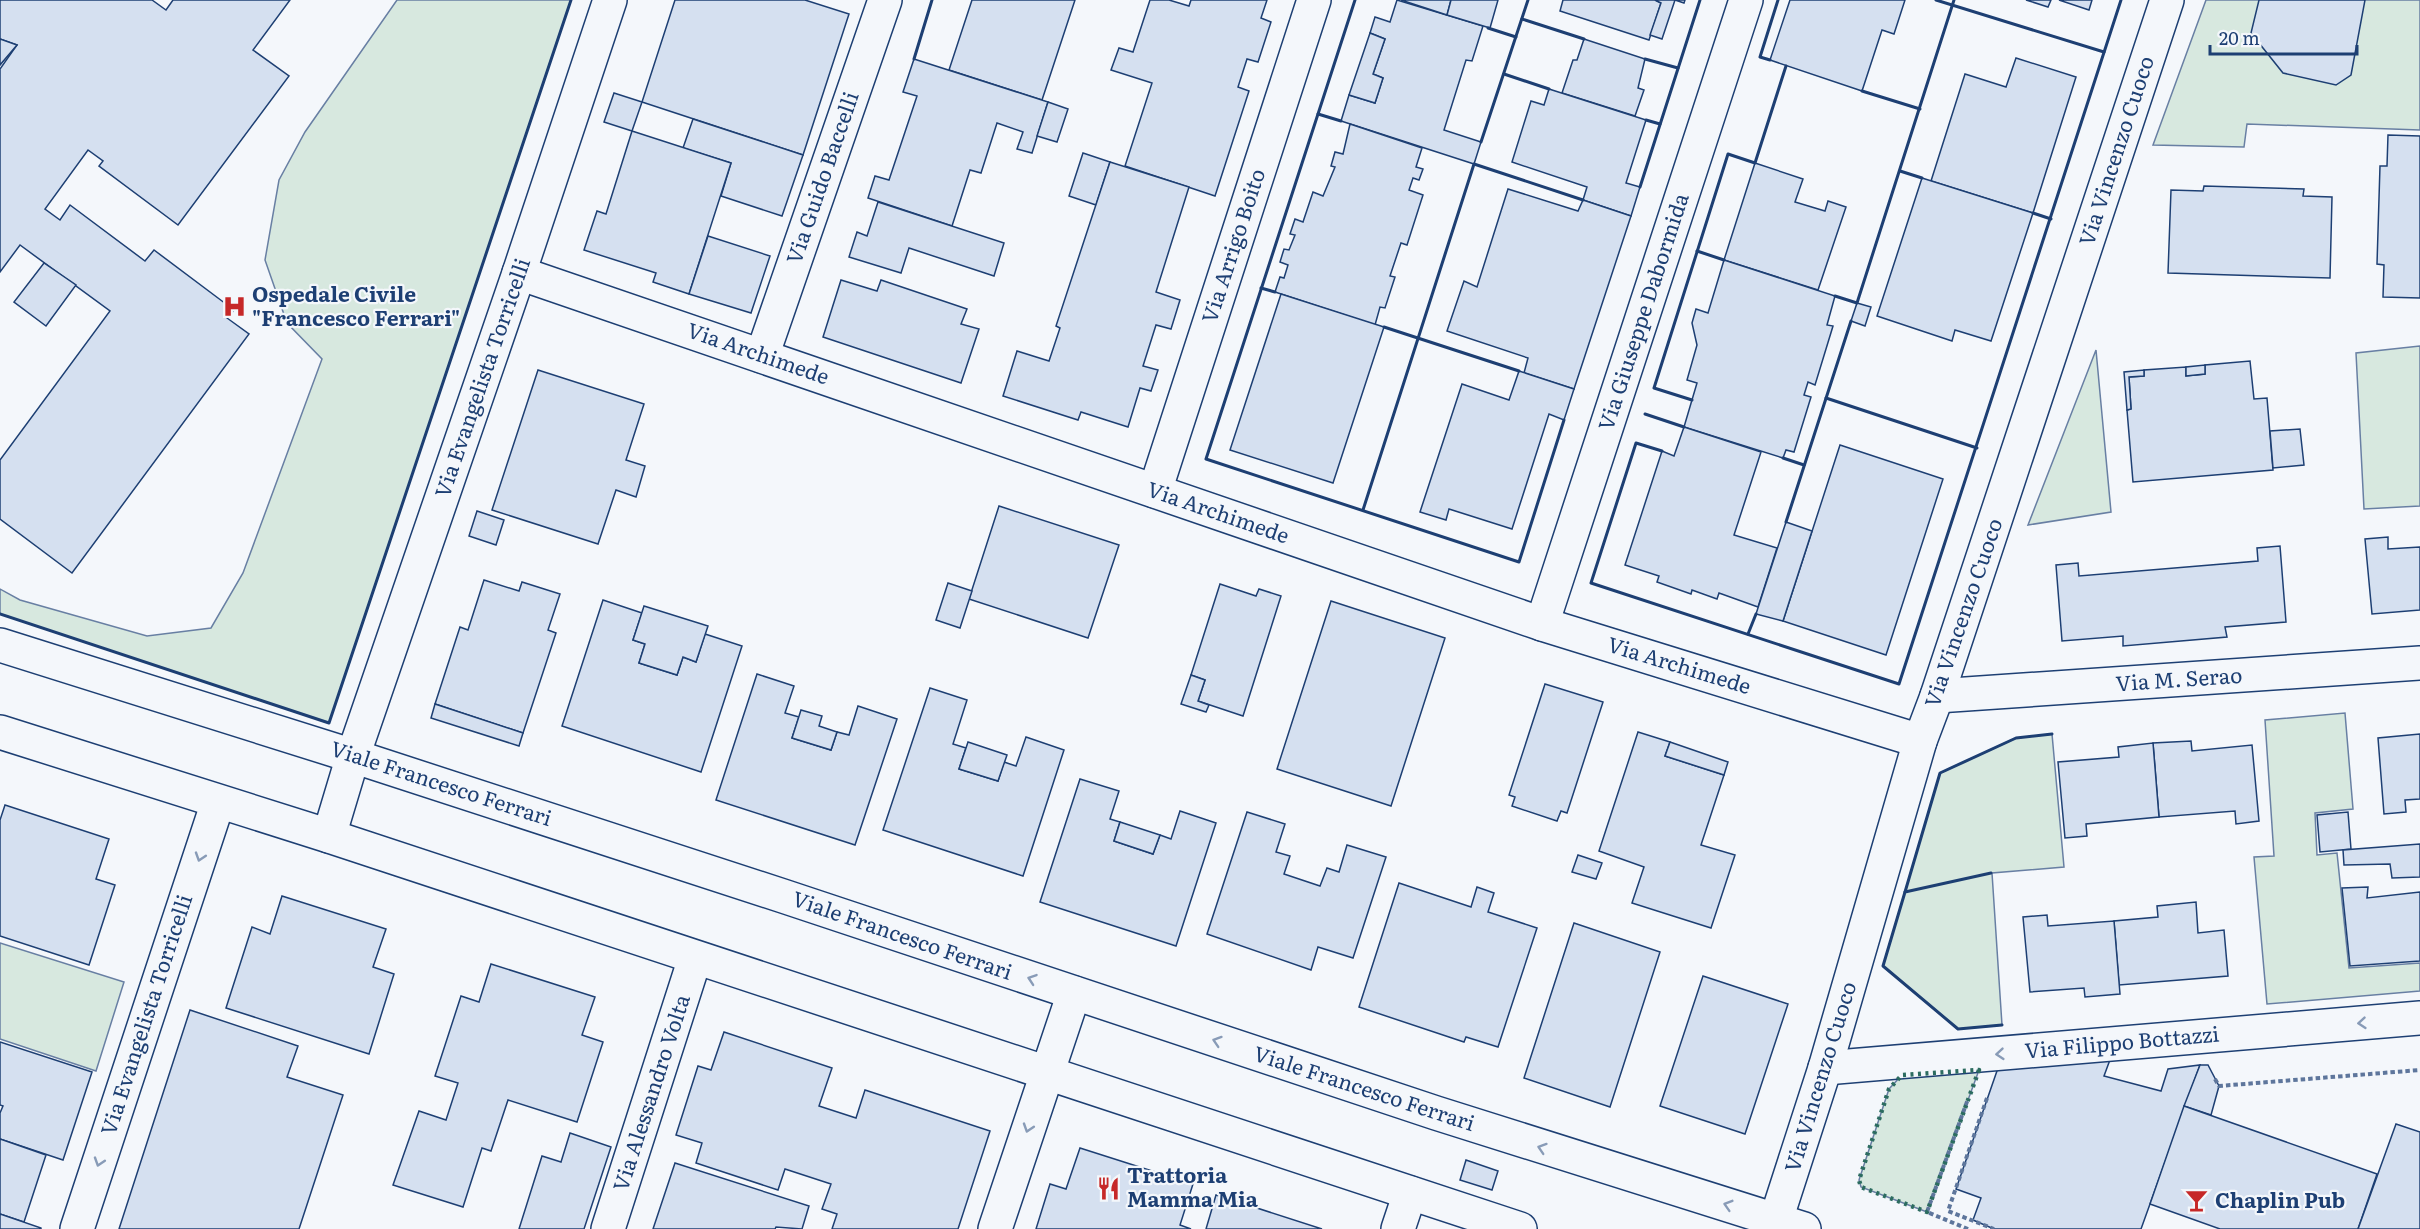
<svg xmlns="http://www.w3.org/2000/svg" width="2420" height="1229" font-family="Literata,serif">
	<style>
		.green { fill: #d7e8df; stroke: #687fa3; stroke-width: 1.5 }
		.building { fill: #d5e0f0; stroke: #1d3f73; stroke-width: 1.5 }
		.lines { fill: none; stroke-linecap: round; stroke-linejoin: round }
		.street-casing { stroke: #1d3f73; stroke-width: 36 }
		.secondary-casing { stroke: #1d3f73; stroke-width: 36 }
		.path { stroke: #5e769c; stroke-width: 4; stroke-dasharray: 4.5 3; stroke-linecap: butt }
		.street { stroke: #f4f7fb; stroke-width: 33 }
		.secondary { stroke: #f4f7fb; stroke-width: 33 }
		.hedge { stroke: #2c6c60; stroke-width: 4.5; stroke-dasharray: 3 4.5; stroke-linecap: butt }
		.wall { stroke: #1d3f73; stroke-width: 3 }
		.oneway { stroke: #889bb7 }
		.labels { text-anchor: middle; stroke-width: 4.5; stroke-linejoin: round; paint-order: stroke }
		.street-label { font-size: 21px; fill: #1d3f73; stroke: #f4f7fb }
		.poi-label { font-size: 21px; font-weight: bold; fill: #1d3f73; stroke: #f4f7fb; text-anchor: start }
	</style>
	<rect width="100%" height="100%" fill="#f4f7fb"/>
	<!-- green -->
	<g class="green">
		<path d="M397,0H571L329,723L0,614V589L20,600L147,636L211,628L243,573L322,359L287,323L265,260L279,180L305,132Z"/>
		<path d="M2206,0H2420V130L2247,124L2244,147L2153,145Z"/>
		<path d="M2420,346V506L2364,509L2356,353Z"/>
		<path d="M2096,350L2111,512L2028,525Z"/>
		<path d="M2345,713L2353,809L2315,813L2317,855L2337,853L2349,968L2420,963V991L2267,1004L2254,857L2274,856L2265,720Z"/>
		<path d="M2052,734L2064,867L1992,873L2002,1025L1958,1029L1883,966L1940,773L2016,738Z"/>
		<path d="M0,943L124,982L96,1071L0,1039Z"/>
		<path d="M1979,1070L1927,1212L1861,1187L1859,1180L1889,1089L1902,1075Z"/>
	</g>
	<!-- building -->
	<g class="building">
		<path d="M0,0H152L166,10L173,0H290L253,50L289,76L178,225L99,166L103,161L88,150L45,209L60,220L70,205L145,261L154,250L234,310L227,318L249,334L72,573L0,519V460L110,311L20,245L0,272V69L17,45L0,39Z"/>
		<path d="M675,0H805L849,14L803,155L642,102Z"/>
		<path d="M972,0H1075L1042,100L949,70Z"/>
		<path d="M1150,0H1169L1189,6L1191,0H1267L1261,18L1271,22L1258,62L1247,59L1238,87L1249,91L1215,196L1125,166L1152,83L1111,70L1119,48L1133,52Z"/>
		<path d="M1397,0L1483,26L1472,61L1466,60L1444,130L1481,142L1474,164L1341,121L1349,95L1375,103L1383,78L1373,74L1385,39L1370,33L1375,17L1390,22Z"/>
		<path d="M1401,0H1451L1447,15Z"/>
		<path d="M1451,0H1498L1490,28L1447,15Z"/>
		<path d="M1563,0H1655L1661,3L1649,40L1560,11Z"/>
		<path d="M1655,0H1685L1684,3L1675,0L1662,39L1650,35L1661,3Z"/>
		<path d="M1790,0H1905L1894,34L1882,30L1862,91L1770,60Z"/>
		<path d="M2026,0H2051L2048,7Z"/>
		<path d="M2059,0H2092L2089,10Z"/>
		<path d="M2259,0H2365L2351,75L2336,85L2283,73L2251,33Z"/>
		<path d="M1370,33L1385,39L1373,74L1383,78L1375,103L1349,95Z"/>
		<path d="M0,39L17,45L0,65Z"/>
		<path d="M1584,39L1645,59L1638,88L1644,90L1635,116L1562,93L1573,60H1577Z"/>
		<path d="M2016,58L2076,77L2033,213L1931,181L1965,74L2006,87Z"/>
		<path d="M914,59L1048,102L1032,153L1017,149L1023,132L997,123L981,173L970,170L952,226L868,198L875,176L889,180L917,96L903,92Z"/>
		<path d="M1549,89L1646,120L1626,183L1640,187L1631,216L1583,200L1587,187L1512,162L1531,101L1544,105Z"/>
		<path d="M614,93L642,102L632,131L604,122Z"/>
		<path d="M1048,102L1068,109L1057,142L1037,136Z"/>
		<path d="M693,119L803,155L782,216L721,196L731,163L683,148Z"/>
		<path d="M1350,124L1422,148L1416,167L1423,169L1419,180L1413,178L1409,190L1423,195L1407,245L1401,243L1390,276L1395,277L1385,308L1380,307L1375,325L1275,292L1280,277L1284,278L1288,265L1280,262L1284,249L1289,250L1295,235L1290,234L1295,219L1303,222L1313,192L1323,196L1335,167L1331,166L1335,152L1343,154Z"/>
		<path d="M632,131L731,163L689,294L653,282L656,273L584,250L597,211L606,214Z"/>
		<path d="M2388,135L2420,136V298L2383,297L2384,265L2377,264L2380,166H2387Z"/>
		<path d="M1083,153L1110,162L1096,205L1069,196Z"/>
		<path d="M1110,162L1189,187L1156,292L1180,300L1171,329L1156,325L1143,366L1158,370L1151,391L1140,388L1128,427L1081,412L1078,420L1003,396L1017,351L1049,361L1060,328L1056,326Z"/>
		<path d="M1755,163L1803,179L1795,202L1825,211L1828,201L1846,207L1818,290L1724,260Z"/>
		<path d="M1922,178L2033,213L1991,341L1955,330L1952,341L1877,316Z"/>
		<path d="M2204,186L2304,189L2303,196L2332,197L2330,278L2168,273L2171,190L2203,191Z"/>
		<path d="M1508,189L1578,211L1583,200L1631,216L1574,389L1524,373L1528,358L1447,331L1464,281L1477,287Z"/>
		<path d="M878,202L1004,243L994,276L909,248L901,273L849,257L857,232L867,236Z"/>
		<path d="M708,236L770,256L751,313L689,294Z"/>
		<path d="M1724,260L1835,296L1827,325L1833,326L1815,385L1808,382L1804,395L1811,397L1794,452L1786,450L1783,458L1684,427L1697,383L1687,380L1697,345L1692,323L1696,309L1708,313Z"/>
		<path d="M44,263L76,285L46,326L14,302Z"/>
		<path d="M841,280L877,291L881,280L967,309L961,324L979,329L961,383L823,337Z"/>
		<path d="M1281,294L1384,327L1333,483L1230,450Z"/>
		<path d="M1857,303L1871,307L1865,326L1851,321Z"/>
		<path d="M2250,361L2254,399L2267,398L2273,470L2133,482L2127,410L2131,409L2129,377L2144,376V370L2186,367V376L2205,374V365Z"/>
		<path d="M2205,365V374L2186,376V367Z"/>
		<path d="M538,370L644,404L626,460L645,466L636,497L616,490L598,544L492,510Z"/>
		<path d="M2144,370V376L2129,377L2131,409L2127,410L2124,372Z"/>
		<path d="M1519,371L1574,389L1564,420L1549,414L1512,529L1449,509L1446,520L1420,512L1462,384L1509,400Z"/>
		<path d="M1684,427L1761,452L1734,535L1777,548L1758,607L1719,593L1717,599L1692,590L1691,594L1657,582L1659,576L1625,565L1662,451L1674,456Z"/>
		<path d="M2300,429L2304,465L2273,468L2270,431Z"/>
		<path d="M1840,445L1943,479L1886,655L1783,621Z"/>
		<path d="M999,506L1119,545L1088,638L969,599Z"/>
		<path d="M477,511L504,520L496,545L469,536Z"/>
		<path d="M1786,522L1812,531L1783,621L1756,614Z"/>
		<path d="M2388,537V549L2420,547V610L2372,614L2365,539Z"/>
		<path d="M2280,546L2286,622L2225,627L2227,637L2123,646V636L2062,641L2056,565L2078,563L2079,576L2258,561L2257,548Z"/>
		<path d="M484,580L519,591L522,582L560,594L548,630L556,633L523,733L435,704L460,627L468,630Z"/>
		<path d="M948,583L972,591L960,628L936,620Z"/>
		<path d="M1220,584L1256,596L1259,589L1281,596L1243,716L1198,701L1205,680L1191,675Z"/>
		<path d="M603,600L642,613L633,640L645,644L639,663L677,675L683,657L696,662L705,634L742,646L701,772L562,726Z"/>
		<path d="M1331,601L1445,638L1391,806L1277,769Z"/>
		<path d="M644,606L708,626L696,662L683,657L677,675L639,663L645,644L633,640Z"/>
		<path d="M757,674L794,686L785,713L799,717L792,738L831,750L837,732L849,735L858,706L897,719L855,845L716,800Z"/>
		<path d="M1191,675L1205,680L1198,701L1209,705L1206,712L1181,704Z"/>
		<path d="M1545,684L1603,702L1567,813L1561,811L1557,821L1512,806L1515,797L1509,795Z"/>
		<path d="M930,688L967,700L953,744L966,748L959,769L998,781L1004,762L1016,766L1026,737L1064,750L1023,876L883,830Z"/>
		<path d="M435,704L523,733L519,746L431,718Z"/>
		<path d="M801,710L822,716L819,726L837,732L831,750L792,738Z"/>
		<path d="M1638,732L1670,742L1665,756L1724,775L1701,845L1735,855L1711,928L1632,903L1644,867L1599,851Z"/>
		<path d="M2420,734V799L2405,800L2406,812L2384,814L2378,738Z"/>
		<path d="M2191,741L2192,751L2252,745L2259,821L2236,824L2235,811L2159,817L2153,743Z"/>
		<path d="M968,742L1007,755L998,781L959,769Z"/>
		<path d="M1670,742L1728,762L1724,775L1665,756Z"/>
		<path d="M2153,743L2159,817L2086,824L2087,836L2065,838L2058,762L2119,757L2118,747Z"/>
		<path d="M1080,779L1119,791L1110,819L1120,822L1114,841L1153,854L1160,835L1171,839L1180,811L1216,823L1176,946L1040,902Z"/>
		<path d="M5,805L109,839L96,879L115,885L89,965L0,936V820Z"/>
		<path d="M1247,812L1285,824L1276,852L1290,856L1284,874L1320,886L1327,868L1339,872L1347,845L1386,857L1353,958L1318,947L1311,970L1207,934Z"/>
		<path d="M2348,812L2351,849L2320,852L2317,815Z"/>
		<path d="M1120,822L1160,835L1153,854L1114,841Z"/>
		<path d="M2420,844V877L2392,878L2390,864L2344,865L2343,850Z"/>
		<path d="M1578,855L1602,863L1596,879L1572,872Z"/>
		<path d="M1399,883L1471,907L1477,887L1494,893L1488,912L1537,928L1498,1047L1466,1037L1464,1042L1359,1007Z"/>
		<path d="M2368,887L2367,898L2420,892V961L2350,966L2342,888Z"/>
		<path d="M282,896L386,929L373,967L394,974L369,1054L226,1008L252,927L270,934Z"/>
		<path d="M2196,902L2198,933L2224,930L2228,976L2119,985L2114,921L2158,917L2157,906Z"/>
		<path d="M2047,915L2048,926L2114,921L2120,994L2085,997L2084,988L2030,992L2023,917Z"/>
		<path d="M1574,923L1660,952L1610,1107L1524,1078Z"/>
		<path d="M491,964L595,997L582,1035L603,1042L577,1122L508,1100L491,1151L482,1148L463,1207L393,1185L419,1111L446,1120L458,1083L435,1076L461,996L479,1002Z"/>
		<path d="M1703,976L1788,1004L1745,1134L1660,1106Z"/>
		<path d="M190,1010L298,1046L287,1077L343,1095L299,1229H119Z"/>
		<path d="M724,1032L832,1068L819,1106L856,1118L865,1090L990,1131L958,1229H832L837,1214L822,1209L831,1184L785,1169L778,1190L696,1163L702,1143L676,1135L698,1066L711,1070Z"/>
		<path d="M0,1042L92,1072L63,1160L0,1139V1113L3,1106L0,1105Z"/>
		<path d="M2111,1057L2104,1076L2161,1091L2168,1069L2200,1065L2141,1229H1994L1973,1220L1981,1198L1956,1189L1998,1068Z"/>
		<path d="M2200,1065H2208L2219,1086L2211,1115L2184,1106Z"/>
		<path d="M2184,1106L2377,1174L2358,1229H2220L2150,1204Z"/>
		<path d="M2396,1124L2420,1132V1229H2358Z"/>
		<path d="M570,1133L611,1147L584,1229H519L542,1156L561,1162Z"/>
		<path d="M0,1139L46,1155L24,1222L0,1214Z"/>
		<path d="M1080,1148L1193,1184L1180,1225L1191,1229H1036L1050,1184L1066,1189Z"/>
		<path d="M1466,1160L1498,1171L1492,1190L1460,1180Z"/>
		<path d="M675,1163L809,1206L802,1229L776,1227L775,1229H653Z"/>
		<path d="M1216,1195L1226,1198L1322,1229H1206Z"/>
		<path d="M0,1214L41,1228V1229H0Z"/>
	</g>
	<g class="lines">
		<defs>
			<g id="street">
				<path d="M519,273L1542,624L1920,741"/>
				<path d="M762,356L885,0"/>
				<path d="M1155,491L1314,0"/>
				<path d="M1542,624L1746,0"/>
				<path d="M0,645L353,756L783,896L1436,1113L1804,1229"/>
				<path d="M1937,696L2420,663"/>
				<path d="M329,836L353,756L519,273L610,0"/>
				<path d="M1825,1068L2420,1018"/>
				<path d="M77,1229L218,802"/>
				<path d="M608,1229L695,958"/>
				<path d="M995,1229L1074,993"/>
				<path d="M1398,1229L1410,1193"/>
				<path d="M1773,1229L1825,1068L1920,741L1937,696L2167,0"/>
			</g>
			<path id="secondary" d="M0,732L329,836L1520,1229"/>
		</defs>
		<!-- street casing -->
		<use href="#street" class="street-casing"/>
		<!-- secondary casing -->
		<use href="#secondary" class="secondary-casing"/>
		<!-- path -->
		<g class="path">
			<path d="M2215,1079L2219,1086L2420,1070"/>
			<path d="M1987,1098L1948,1211L1994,1229"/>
			<path d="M1968,1229L1927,1212L1968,1099"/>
		</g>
		<!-- street -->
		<use href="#street" class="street"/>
		<!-- secondary -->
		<use href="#secondary" class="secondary"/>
		<!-- hedge -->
		<path class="hedge" d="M1979,1070L1927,1212L1861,1187L1859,1180L1889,1089L1902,1075Z"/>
		<!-- wall -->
		<g class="wall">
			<path d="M1355,0L1206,459L1519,562L1564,420"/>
			<path d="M1936,0L2104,52"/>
			<path d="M1522,19L1584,39"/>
			<path d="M1488,28L1516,37"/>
			<path d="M914,59L932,0"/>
			<path d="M1645,59L1678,68"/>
			<path d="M1770,60L1760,57L1778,0"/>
			<path d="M1504,74L1549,89"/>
			<path d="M1862,91L1920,109"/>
			<path d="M1318,114L1341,121"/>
			<path d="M1646,120L1660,124"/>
			<path d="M1481,142L1528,0"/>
			<path d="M1900,171L1922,178"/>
			<path d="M1640,187L1700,0"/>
			<path d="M2033,213L2051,219"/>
			<path d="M1697,251L1724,260"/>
			<path d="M1261,288L1275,292"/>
			<path d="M1835,296L1857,303L1954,0"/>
			<path d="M1384,327L1519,371"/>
			<path d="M1826,398L1977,448"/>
			<path d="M1692,400L1654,388L1728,154L1755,163L1786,66"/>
			<path d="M1645,414L1684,427"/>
			<path d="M1662,451L1636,443L1591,583L1899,684L2121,0"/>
			<path d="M1783,458L1804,465"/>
			<path d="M1363,510L1474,164L1583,200"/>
			<path d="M1786,522L1851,321"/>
			<path d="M0,614L329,723L571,0"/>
			<path d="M1748,634L1756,614"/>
			<path d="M1991,873L1905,892L1883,966L1958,1029L2002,1025"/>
			<path d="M1905,892L1940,773L2016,738L2052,734"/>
		</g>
	</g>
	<!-- one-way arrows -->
	<defs><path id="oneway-chevron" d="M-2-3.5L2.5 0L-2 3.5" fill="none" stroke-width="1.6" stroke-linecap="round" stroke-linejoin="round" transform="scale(1.5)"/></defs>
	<g class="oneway">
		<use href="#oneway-chevron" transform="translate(200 857) rotate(108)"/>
		<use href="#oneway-chevron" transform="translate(1032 979) rotate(-161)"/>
		<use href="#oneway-chevron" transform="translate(2362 1023) rotate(175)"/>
		<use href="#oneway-chevron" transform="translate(1217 1041) rotate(-162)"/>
		<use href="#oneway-chevron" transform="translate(2000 1054) rotate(175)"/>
		<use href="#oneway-chevron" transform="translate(1028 1128) rotate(108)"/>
		<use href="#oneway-chevron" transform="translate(1542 1148) rotate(-162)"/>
		<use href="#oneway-chevron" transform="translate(99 1162) rotate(108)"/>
		<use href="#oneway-chevron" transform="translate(1728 1205) rotate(-163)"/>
	</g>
	<!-- icons -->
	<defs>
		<symbol id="hospital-bare" viewBox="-9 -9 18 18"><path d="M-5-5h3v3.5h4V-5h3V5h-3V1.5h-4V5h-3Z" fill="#c62828" stroke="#f4f7fb" stroke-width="2.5" paint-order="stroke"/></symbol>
		<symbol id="restaurant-bare" viewBox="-9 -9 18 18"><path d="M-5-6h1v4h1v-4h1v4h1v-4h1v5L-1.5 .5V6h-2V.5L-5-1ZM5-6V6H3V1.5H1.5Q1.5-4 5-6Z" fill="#c62828" stroke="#f4f7fb" stroke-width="2.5" paint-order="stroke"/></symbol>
		<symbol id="bar-bare" viewBox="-9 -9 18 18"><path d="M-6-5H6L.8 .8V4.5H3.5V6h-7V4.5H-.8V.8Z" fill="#c62828" stroke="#f4f7fb" stroke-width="2.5" paint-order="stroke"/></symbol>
	</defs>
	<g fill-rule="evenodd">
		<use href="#hospital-bare" x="218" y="290" width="33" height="33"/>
		<use href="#restaurant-bare" x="1092" y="1172" width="33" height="33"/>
		<use href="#bar-bare" x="2180" y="1184" width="33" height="33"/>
	</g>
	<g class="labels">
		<!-- street labels -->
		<g class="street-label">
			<text transform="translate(2117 151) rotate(-72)" y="7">Via Vincenzo Cuoco</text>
			<text transform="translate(823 178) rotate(-71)" y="7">Via Guido Baccelli</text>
			<text transform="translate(1234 246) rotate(-72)" y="7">Via Arrigo Boito</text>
			<text transform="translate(1644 312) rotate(-72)" y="7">Via Giuseppe Dabormida</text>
			<text transform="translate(758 354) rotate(19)" y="7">Via Archimede</text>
			<text transform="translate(483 378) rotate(-71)" y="7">Via Evangelista Torricelli</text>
			<text transform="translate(1218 513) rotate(19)" y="7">Via Archimede</text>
			<text transform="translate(1964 613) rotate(-71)" y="7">Via Vincenzo Cuoco</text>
			<text transform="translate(1679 666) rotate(17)" y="7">Via Archimede</text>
			<text transform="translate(2179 680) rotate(-4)" y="7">Via M. Serao</text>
			<text transform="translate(441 784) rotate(18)" y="7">Viale Francesco Ferrari</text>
			<text transform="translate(902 936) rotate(19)" y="7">Viale Francesco Ferrari</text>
			<text transform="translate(147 1015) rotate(-72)" y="7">Via Evangelista Torricelli</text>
			<text transform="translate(2122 1043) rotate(-5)" y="7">Via Filippo Bottazzi</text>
			<text transform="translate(1821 1077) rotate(-73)" y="7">Via Vincenzo Cuoco</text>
			<text transform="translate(1364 1089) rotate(18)" y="7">Viale Francesco Ferrari</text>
			<text transform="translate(652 1093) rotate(-72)" y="7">Via Alessandro Volta</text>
		</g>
		<!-- poi labels -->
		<g class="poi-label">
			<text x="252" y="302">Ospedale Civile<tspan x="252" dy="24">"Francesco Ferrari"</tspan></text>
			<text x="1127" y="1183">Trattoria<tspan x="1127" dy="24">Mamma Mia</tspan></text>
			<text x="2215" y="1208">Chaplin Pub</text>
		</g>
	</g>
	<!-- scale -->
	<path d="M2210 45v9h147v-9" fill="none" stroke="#1d3f73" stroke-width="3"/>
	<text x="2219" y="45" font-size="18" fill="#1d3f73" stroke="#f4f7fb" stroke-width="4.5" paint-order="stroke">20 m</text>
</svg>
